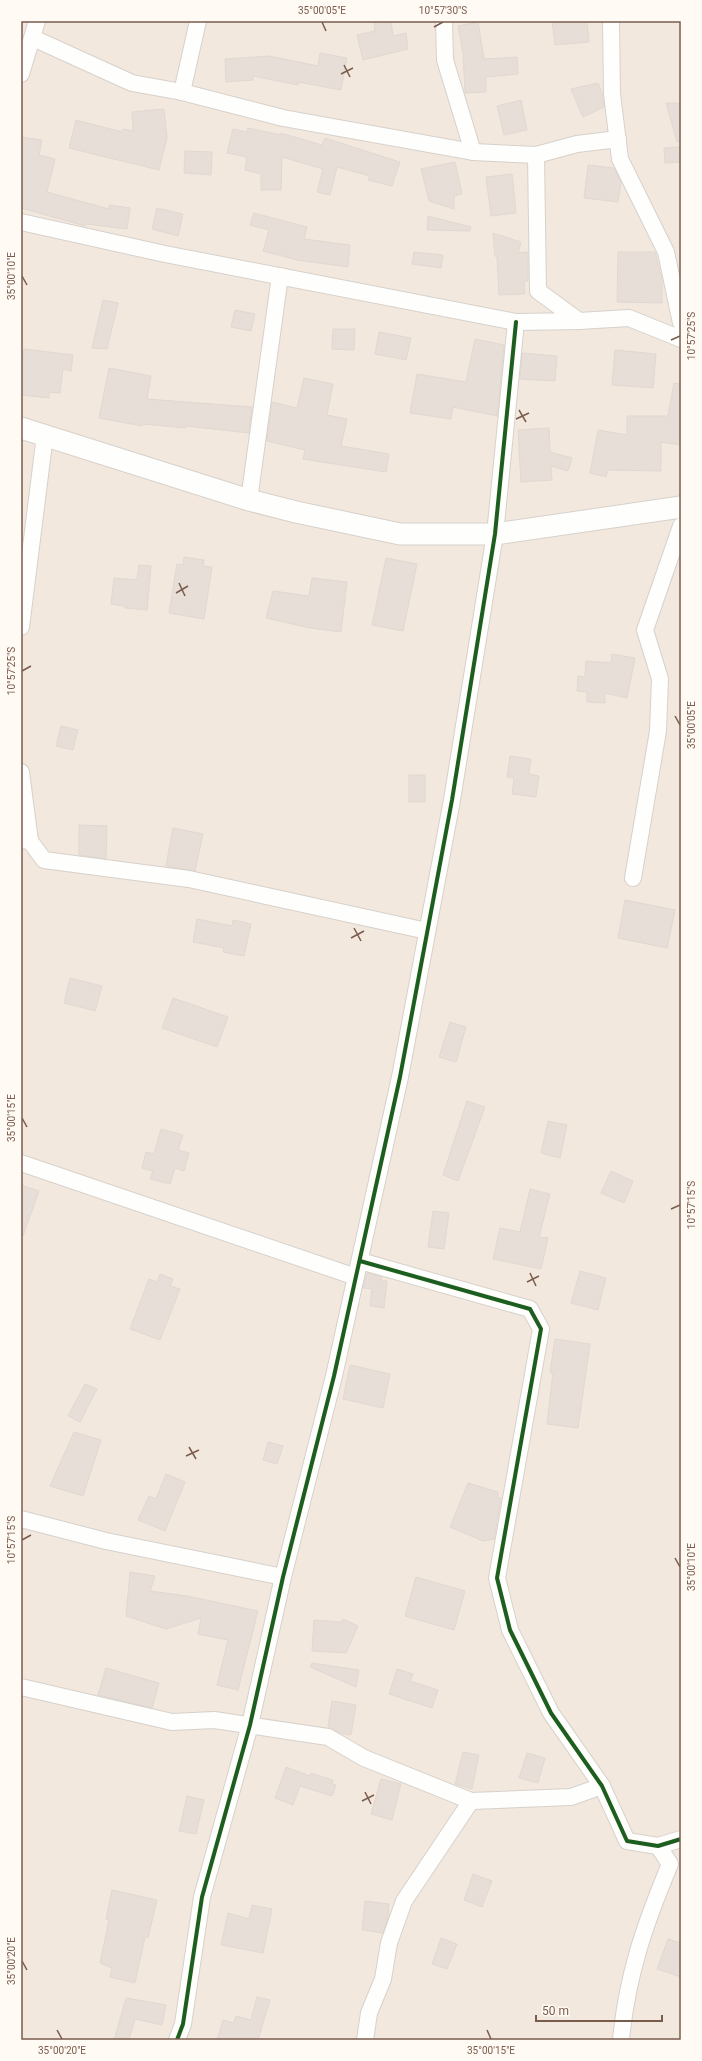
<svg xmlns="http://www.w3.org/2000/svg" width="702" height="2061" font-family="Roboto,sans-serif">
	<style>
		.residential { fill: #f2e8de }
		.building { fill: #e6ded7; stroke: #e2d8d2 }
		.lines { fill: none; stroke-linecap: round; stroke-linejoin: round }
		.minor-casing { stroke: #d7d1cb; stroke-width: 18 }
		.tertiary-casing { stroke: #d7d1cb; stroke-width: 23 }
		.minor { stroke: #fefefd; stroke-width: 16 }
		.tertiary { stroke: #fefefd; stroke-width: 21 }
		.cycleway-casing { stroke: #fffaf3; stroke-width: 6 }
		.cycleway { stroke: #1b5e20; stroke-width: 4 }
		.ticks { fill: none; stroke: #7a5c4d; stroke-width: 1.5 }
		.neatline { fill: none; stroke: #7a5c4d; stroke-width: 1.5 }
		.ticks-label { font-size: 10px; text-anchor: middle; fill: #7a5c4d }
	</style>
	<rect width="100%" height="100%" fill="#f9f5f0"/>
	<!-- residential -->
	<rect class="residential" x="21" y="21" width="660" height="2019"/>
	<!-- building -->
	<g class="building">
		<path d="M374,21H391L393,36L406,33L408,49L363,60L357,35L375,31Z"/>
		<path d="M552,21H587L589,42L555,45Z"/>
		<path d="M478,22L484,59L517,57L518,74L486,77V92L465,93L463,53L458,26Z"/>
		<path d="M320,53L347,58L341,90L298,82V85L253,76V80L226,82L225,59L269,56L318,66Z"/>
		<path d="M598,83L602,93L604,107L583,117L571,89Z"/>
		<path d="M521,100L527,130L504,135L497,106Z"/>
		<path d="M666,103H681V141L677,142Z"/>
		<path d="M164,109L167,138L159,170L69,148L76,120L122,132L123,129L133,131L132,112Z"/>
		<path d="M248,128L281,135V133L322,145L325,138L400,162L392,186L368,180L370,176L337,167L330,195L317,192L323,169L282,157L281,190H261V174L245,170L247,157L227,153L233,129L247,132Z"/>
		<path d="M21,137L42,140L39,155L55,159L47,192L109,209V205L130,208L127,229L86,224L85,226L21,208Z"/>
		<path d="M681,147V162L665,163L664,148Z"/>
		<path d="M185,151L212,152L211,175L184,173Z"/>
		<path d="M455,162L462,194L454,196V209L429,201L421,169Z"/>
		<path d="M588,165L614,168L621,182L618,202L584,198Z"/>
		<path d="M512,174L516,213L491,216L486,177Z"/>
		<path d="M157,208L183,214L178,236L152,229Z"/>
		<path d="M254,213L307,227L304,239L350,245L348,267L297,260L263,251L269,230L250,225Z"/>
		<path d="M428,216L471,227L470,231L427,230Z"/>
		<path d="M493,233L521,242L518,253L528,252V281H524L525,294L499,295L497,257L495,256Z"/>
		<path d="M414,252L443,255L441,268L412,264Z"/>
		<path d="M618,252H655L662,280V303L617,302Z"/>
		<path d="M103,300L118,303L107,349L92,348Z"/>
		<path d="M235,310L255,314L251,331L231,327Z"/>
		<path d="M333,329H355L354,350L332,349Z"/>
		<path d="M379,332L411,338L406,360L375,354Z"/>
		<path d="M475,339L504,345L497,416L453,407L451,419L410,413L417,374L466,382Z"/>
		<path d="M24,349L73,355L71,371L63,369L60,393L49,392V398L21,395V374Z"/>
		<path d="M615,350L656,354L653,388L612,385Z"/>
		<path d="M522,353L557,356L555,381L520,379Z"/>
		<path d="M109,368L151,376L147,399L252,407L249,433L186,426V428L142,424V426L99,418Z"/>
		<path d="M304,378L333,384L327,415L347,419L341,446L389,454L386,472L303,459L305,450L267,441L272,402L297,408Z"/>
		<path d="M674,383L681,384V445L661,442V471L608,470L606,477L590,473L598,430L627,435V416H668Z"/>
		<path d="M549,428L550,452L572,458L568,471L551,466L552,480L521,482L518,430Z"/>
		<path d="M184,557L204,560L203,566L212,567L204,619L169,613L177,564L183,565Z"/>
		<path d="M386,558L417,564L403,631L372,625Z"/>
		<path d="M139,565L151,566L147,610L125,608V606L111,604L114,578L137,580Z"/>
		<path d="M312,578L347,582L341,632L310,628L266,618L273,591L309,596Z"/>
		<path d="M612,654L635,658L627,698L605,693V703L587,702V692L577,691L578,676L585,677L586,661L611,663Z"/>
		<path d="M61,726L78,730L73,750L56,746Z"/>
		<path d="M510,756L531,759L529,774L539,776L536,797L512,794L514,778L507,777Z"/>
		<rect x="409" y="775" width="16" height="27"/>
		<path d="M79,825L107,826L106,859L79,855Z"/>
		<path d="M173,828L203,834L195,871L166,866Z"/>
		<path d="M625,900L675,910L667,948L618,938Z"/>
		<path d="M197,919L232,926L233,920L251,924L244,956L223,952L224,948L193,942Z"/>
		<path d="M70,978L102,986L95,1011L64,1003Z"/>
		<path d="M173,998L228,1017L217,1047L162,1028Z"/>
		<path d="M450,1022L466,1027L456,1062L439,1057Z"/>
		<path d="M467,1101L485,1107L458,1181L443,1175Z"/>
		<path d="M548,1121L567,1125L560,1158L541,1153Z"/>
		<path d="M161,1129L183,1135L178,1150L189,1153L184,1171L175,1168L170,1184L150,1179L153,1171L142,1168L146,1152L154,1154Z"/>
		<path d="M611,1171L633,1181L624,1203L601,1193Z"/>
		<path d="M21,1185L39,1191L23,1236L21,1235Z"/>
		<path d="M530,1189L550,1194L539,1237L548,1238L541,1269L493,1259L500,1228L520,1232Z"/>
		<path d="M433,1211L449,1213L444,1249L428,1247Z"/>
		<path d="M580,1271L606,1278L598,1310L571,1303Z"/>
		<path d="M367,1273L382,1277L381,1280L387,1281L384,1308L370,1306L372,1289L363,1288Z"/>
		<path d="M160,1274L173,1279L170,1286L180,1289L160,1340L130,1329L149,1279L157,1282Z"/>
		<path d="M555,1339L590,1344L578,1428L547,1424L553,1373H550Z"/>
		<path d="M350,1365L390,1374L383,1408L343,1399Z"/>
		<path d="M85,1384L97,1389L80,1422L68,1416Z"/>
		<path d="M74,1432L101,1440L83,1496L50,1486Z"/>
		<path d="M268,1442L283,1446L277,1464L263,1460Z"/>
		<path d="M166,1474L185,1482L165,1531L138,1520L149,1496L156,1499Z"/>
		<path d="M468,1483L498,1492V1498H501L494,1539L483,1541L450,1527Z"/>
		<path d="M130,1572L155,1576L150,1591L187,1596L258,1611L238,1690L217,1685L228,1640L198,1634L201,1618L166,1629L126,1616Z"/>
		<path d="M416,1577L465,1591L454,1630L405,1616Z"/>
		<path d="M343,1619L358,1626L346,1653L312,1651L314,1620L342,1622Z"/>
		<path d="M312,1663L359,1670L356,1687L310,1667Z"/>
		<path d="M106,1668L159,1683L152,1708L98,1695Z"/>
		<path d="M397,1669L413,1674L410,1681L438,1690L432,1708L389,1694Z"/>
		<path d="M332,1701L356,1705L351,1735L341,1733L328,1727Z"/>
		<path d="M463,1752L479,1755L472,1789L455,1784Z"/>
		<path d="M527,1753L545,1758L538,1783L519,1778Z"/>
		<path d="M286,1767L310,1776L311,1773L333,1780L332,1784L336,1785L332,1796L300,1786L293,1805L275,1798Z"/>
		<path d="M381,1779L401,1784L392,1820L371,1814Z"/>
		<path d="M187,1796L204,1800L196,1834L179,1831Z"/>
		<path d="M473,1874L492,1881L482,1907L464,1900Z"/>
		<path d="M112,1890L157,1900L148,1938L145,1937L135,1983L110,1977L112,1968L100,1963L109,1920L106,1919Z"/>
		<path d="M365,1901L389,1904L388,1918L383,1933L362,1930Z"/>
		<path d="M252,1905L272,1909L263,1953L221,1945L228,1913L249,1919Z"/>
		<path d="M441,1938L457,1944L447,1969L432,1964Z"/>
		<path d="M668,1939L681,1943V1977L657,1969Z"/>
		<path d="M257,1997L270,2000L258,2040H217L223,2020L234,2023L236,2016L251,2020Z"/>
		<path d="M126,1998L166,2005L162,2025L135,2019L129,2040H114Z"/>
	</g>
	<g class="lines">
		<defs>
			<g id="minor">
				<path d="M444,21L445,60L473,152"/>
				<path d="M611,21L612,94L620,159L666,252L681,323"/>
				<path d="M33,38L132,83L182,92L283,118L473,152L536,155L577,144L618,139"/>
				<path d="M21,74L37,21"/>
				<path d="M182,92L198,21"/>
				<path d="M536,155L538,291L579,321"/>
				<path d="M21,222L165,254L516,322L579,321L629,318L681,339"/>
				<path d="M249,500L280,276"/>
				<path d="M21,627L45,435"/>
				<path d="M21,772L30,841"/>
				<path d="M21,840L30,841L44,860L189,879L427,931"/>
				<path d="M633,878L658,731L660,679L645,630L681,526"/>
				<path d="M21,1163L356,1277"/>
				<path d="M360,1261L530,1309L541,1329L497,1578L510,1630L551,1713L602,1786L627,1841L658,1846L681,1839"/>
				<path d="M21,1519L106,1541L283,1577"/>
				<path d="M21,1687L172,1722L214,1720L328,1737L364,1758L471,1801L571,1797L602,1786"/>
				<path d="M177,2040L183,2024L202,1897L250,1725L283,1577L334,1376L400,1077L452,800L495,534L516,322"/>
				<path d="M365,2040L369,2013L383,1979L389,1943L404,1901L471,1801"/>
				<path d="M621,2040C627,1975 645,1924 670,1864L658,1846"/>
			</g>
			<path id="tertiary" d="M21,428L249,500L296,512L400,534H495L681,507"/>
		</defs>
		<!-- minor casing -->
		<use href="#minor" class="minor-casing"/>
		<!-- tertiary casing -->
		<use href="#tertiary" class="tertiary-casing"/>
		<!-- minor -->
		<use href="#minor" class="minor"/>
		<!-- tertiary -->
		<use href="#tertiary" class="tertiary"/>
		<defs>
			<g id="cycleway">
				<path d="M360,1261L530,1309L541,1329L497,1578L510,1630L551,1713L602,1786L627,1841L658,1846L681,1839"/>
				<path d="M177,2040L183,2024L202,1897L250,1725L283,1577L334,1376L400,1077L452,800L495,534L516,322"/>
			</g>
		</defs>
		<!-- cycleway casing -->
		<use href="#cycleway" class="cycleway-casing"/>
		<!-- cycleway -->
		<use href="#cycleway" class="cycleway"/>
	</g>
	<!-- ticks -->
	<path class="ticks" d="M322,22L326,31M434,27L443,22M344,65L350,77M341,74L353,68M22,276L27,285M671,340L680,336M519,410L526,422M516,419L529,413M179,583L185,596M176,593L188,586M22,671L31,666M675,716L680,725M354,928L361,941M351,938L364,931M22,1118L27,1127M671,1209L680,1205M530,1273L536,1286M527,1282L539,1276M189,1447L196,1459M186,1456L199,1450M22,1540L31,1535M675,1558L680,1567M365,1792L371,1804M362,1801L374,1795M22,1961L27,1970M57,2030L62,2039M487,2030L491,2039"/>
	<!-- border -->
	<rect width="702" height="2061" fill="none" stroke="#fffaf3" stroke-width="44"/>
	<!-- scale -->
	<path d="M536 2015v6h126v-6" fill="none" stroke="#7a5c4d" stroke-width="2"/>
	<text x="542" y="2015" font-size="12" fill="#7a5c4d" stroke="#fffaf3" stroke-width="3" paint-order="stroke">50 m</text>
	<rect x="22" y="22" width="658" height="2017" class="neatline"/>
	<g class="ticks-label">
		<text x="322" y="14">35°00'05"E</text>
		<text x="443" y="14">10°57'30"S</text>
		<text transform="translate(11 276) rotate(-90)" y="4">35°00'10"E</text>
		<text transform="translate(691 336) rotate(-90)" y="4">10°57'25"S</text>
		<text transform="translate(11 671) rotate(-90)" y="4">10°57'25"S</text>
		<text transform="translate(691 725) rotate(-90)" y="4">35°00'05"E</text>
		<text transform="translate(11 1118) rotate(-90)" y="4">35°00'15"E</text>
		<text transform="translate(691 1205) rotate(-90)" y="4">10°57'15"S</text>
		<text transform="translate(11 1540) rotate(-90)" y="4">10°57'15"S</text>
		<text transform="translate(691 1567) rotate(-90)" y="4">35°00'10"E</text>
		<text transform="translate(11 1961) rotate(-90)" y="4">35°00'20"E</text>
		<text x="62" y="2054">35°00'20"E</text>
		<text x="491" y="2054">35°00'15"E</text>
	</g>
</svg>
